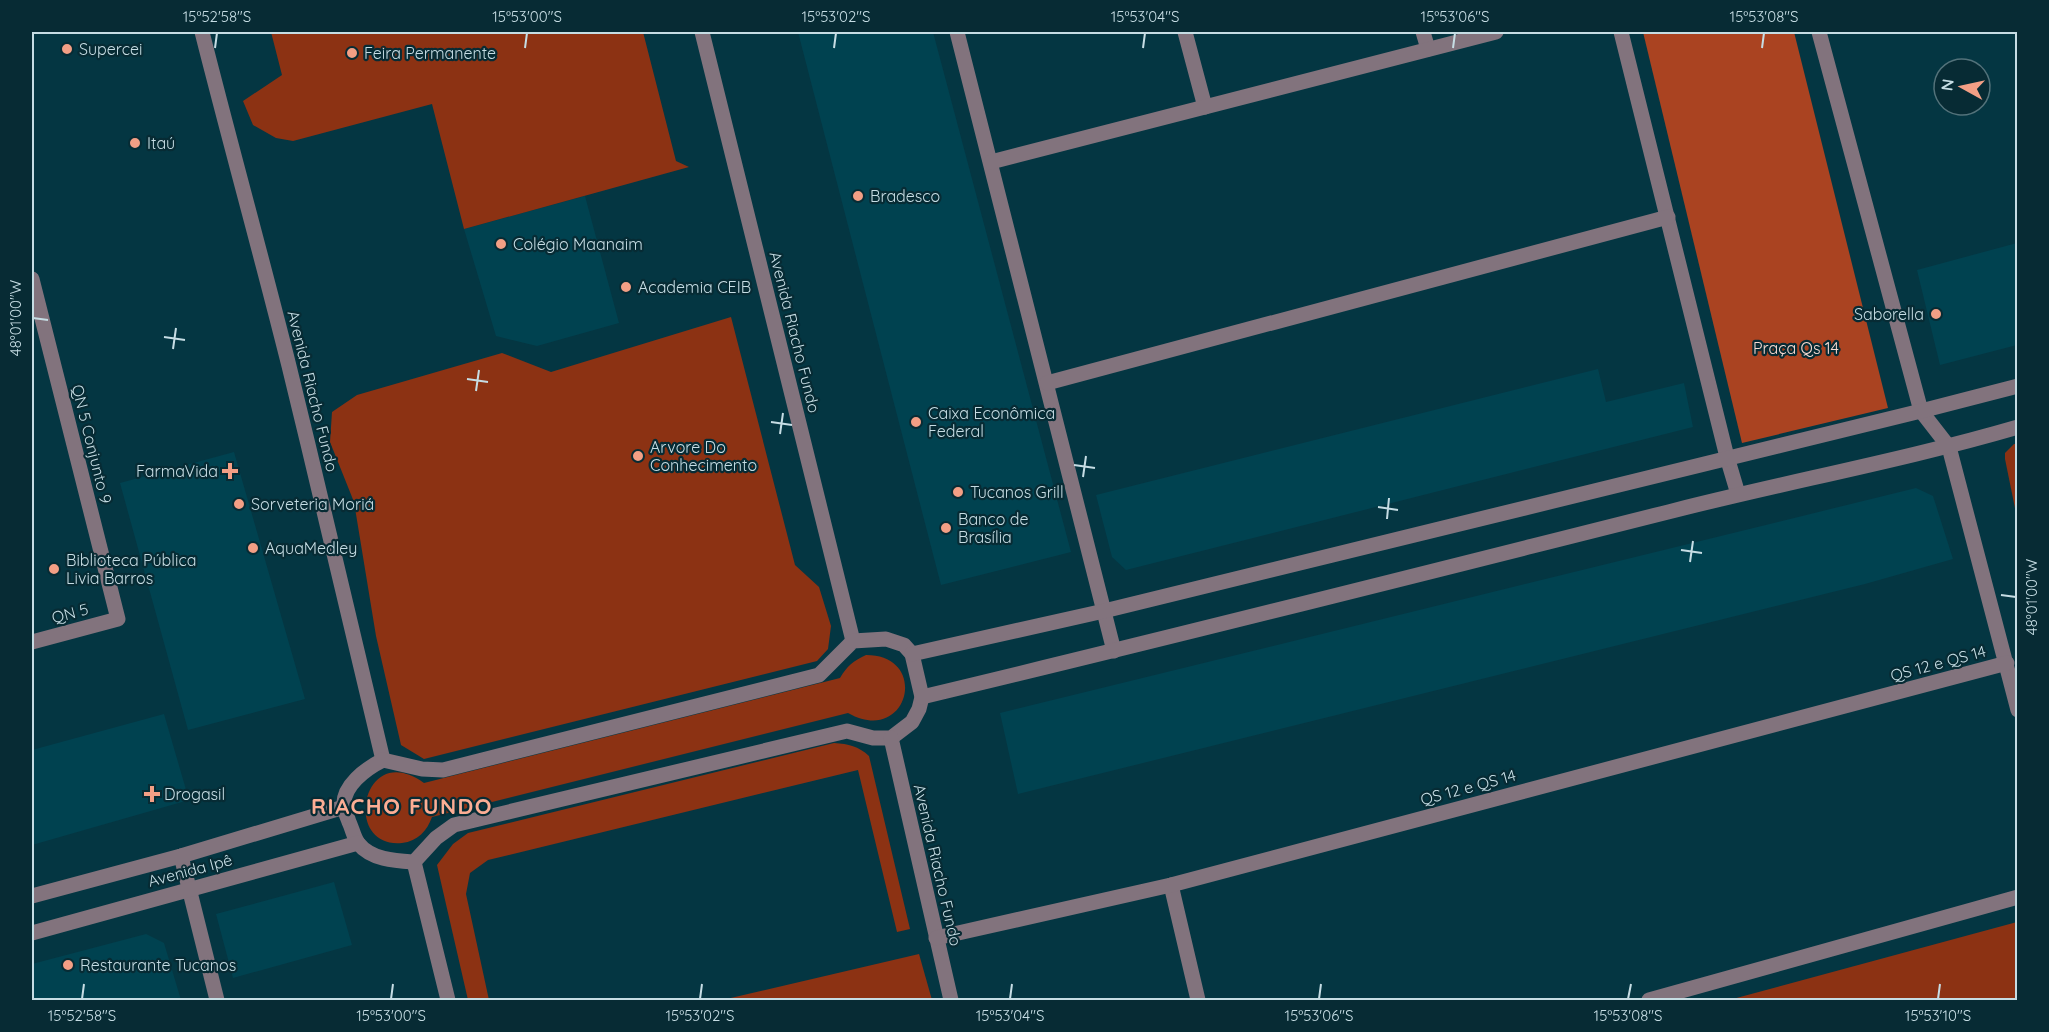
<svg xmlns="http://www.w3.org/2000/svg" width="2049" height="1032" font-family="Quicksand,sans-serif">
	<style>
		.built { fill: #004250 }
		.green { fill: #8c3213 }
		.forest { fill: #aa4321 }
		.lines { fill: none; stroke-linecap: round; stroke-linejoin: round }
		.minor { stroke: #82737d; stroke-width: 15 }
		.ticks { fill: none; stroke: #c6dde4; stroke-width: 2 }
		.poi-dot { fill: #f39f85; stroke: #072b34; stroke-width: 2 }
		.labels { text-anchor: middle; stroke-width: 4.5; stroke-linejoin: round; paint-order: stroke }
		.poi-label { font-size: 16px; fill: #c6dde4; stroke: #072b34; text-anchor: start }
		.street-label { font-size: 16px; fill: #c6dde4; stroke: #072b34 }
		.park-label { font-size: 16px; fill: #f8dbd2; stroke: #072b34 }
		.district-label { font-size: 22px; font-weight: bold; letter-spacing: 1.5px; fill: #fcad94; stroke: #072b34 }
		.neatline { fill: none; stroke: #c6dde4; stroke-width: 2 }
		.ticks-label { font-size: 15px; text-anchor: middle; fill: #c6dde4 }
	</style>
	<rect width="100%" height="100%" fill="#043642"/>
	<!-- built -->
	<g class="built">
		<path d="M798,32H933L1071,552L941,585Z"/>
		<path d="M585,196L619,323L537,346L496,336L464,229Z"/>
		<path d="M2017,243V345L1940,365L1917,270Z"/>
		<path d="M1598,369L1606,402L1684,383L1693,427L1126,570L1112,557L1096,495Z"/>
		<path d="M234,452L305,699L188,730L120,483Z"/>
		<path d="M1916,488L1933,496L1953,559L1865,584L1018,794L1000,713Z"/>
		<path d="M164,714L189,800L32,845V750Z"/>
		<path d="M334,882L352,945L233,978L216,914Z"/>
		<path d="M146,934L164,943L181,1000H32V964Z"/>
	</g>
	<!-- green -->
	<g class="green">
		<path d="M271,32H643L676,161L689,167L464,229L432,104L293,141L276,138L253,125L243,101L282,75Z"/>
		<path d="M731,317L795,565L819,587L831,626L828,649L817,661L424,759L401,745L376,636L354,502L330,442L332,412L357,395L502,353L551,372Z"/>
		<path d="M2014,444H2017V518L2005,459V453Z"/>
		<path d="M866,655C931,655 908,747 848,713L432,817C427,831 418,841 402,843C341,849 362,738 424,783L840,678C847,666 853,661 866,655Z"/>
		<path d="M834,743C849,744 858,746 869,756L910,929L897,932L858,770L488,860L470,873L466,894L489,1000H468L437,865L453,844L468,833Z"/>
		<path d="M2017,922V1000H1729Z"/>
		<path d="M919,954L932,1000H722Z"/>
	</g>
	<!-- forest -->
	<path class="forest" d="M1643,32H1794L1888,408L1742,443Z"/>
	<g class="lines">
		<!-- minor -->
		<g class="minor">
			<path d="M202,32C230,143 261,254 289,366C321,497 352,628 383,760"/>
			<path d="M702,32L853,641"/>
			<path d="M957,32L1114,651"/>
			<path d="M1185,32L1205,107"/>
			<path d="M1423,32L1428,49"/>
			<path d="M1621,32L1727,457L1738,494"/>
			<path d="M1819,32L1921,411L1949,447L2018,710"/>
			<path d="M991,162L1496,32"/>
			<path d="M32,279L118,619L32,642"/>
			<path d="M1047,383L1668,217"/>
			<path d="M886,639L904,645L912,654L922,697L919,709L912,722L891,738H873L847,731L454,825L436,838L414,862C396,861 371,860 358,843C354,838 352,828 349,822C348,818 345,813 344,808C341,786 367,768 383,760L422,769L443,770L819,675L853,641Z"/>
			<path d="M912,654L1104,611L1921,411L2018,386"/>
			<path d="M922,697C1174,637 1425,573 1676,510C1790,481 1905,460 2018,427"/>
			<path d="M891,738L951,1000"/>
			<path d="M181,856L217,1000"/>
			<path d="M414,862L448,1000"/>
			<path d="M1171,885L1198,1000"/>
			<path d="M32,896L181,856L344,807"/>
			<path d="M32,933L358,843"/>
			<path d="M936,938L1171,885L2007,663"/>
			<path d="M1649,1000L2018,897"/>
		</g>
	</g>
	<!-- ticks -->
	<path class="ticks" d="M215,48L217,33M525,48L527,33M834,48L836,33M1143,48L1145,33M1453,48L1455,33M1762,48L1764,33M33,318L48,320M164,337L185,340M173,349L176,328M467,379L488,382M476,391L479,370M771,422L792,425M780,434L783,413M1074,465L1095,468M1083,477L1086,456M1378,507L1398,510M1387,519L1389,498M1681,550L1702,553M1690,562L1693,541M2001,595L2016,597M82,999L84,984M391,999L393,984M700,999L702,984M1010,999L1012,984M1319,999L1321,984M1628,999L1631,984M1938,999L1940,984"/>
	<!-- markers -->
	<g class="poi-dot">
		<circle cx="67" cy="49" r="6"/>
		<circle cx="352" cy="53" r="6"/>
		<circle cx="135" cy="143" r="6"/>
		<circle cx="858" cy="196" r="6"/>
		<circle cx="501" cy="244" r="6"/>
		<circle cx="626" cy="287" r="6"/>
		<circle cx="1936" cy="314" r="6"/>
		<circle cx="916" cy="422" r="6"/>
		<circle cx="638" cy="456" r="6"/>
		<path d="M227 462h6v6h6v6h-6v6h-6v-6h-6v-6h6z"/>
		<circle cx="958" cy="492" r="6"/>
		<circle cx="239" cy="504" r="6"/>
		<circle cx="946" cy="528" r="6"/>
		<circle cx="253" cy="548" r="6"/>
		<circle cx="54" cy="569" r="6"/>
		<path d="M149 785h6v6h6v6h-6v6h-6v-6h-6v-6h6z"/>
		<circle cx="68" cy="965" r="6"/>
	</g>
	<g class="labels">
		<!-- poi labels -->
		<g class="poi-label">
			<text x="79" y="55">Supercei</text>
			<text x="364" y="59">Feira Permanente</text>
			<text x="147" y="149">Itaú</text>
			<text x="870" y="202">Bradesco</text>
			<text x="513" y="250">Colégio Maanaim</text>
			<text x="638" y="293">Academia CEIB</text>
			<text x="1924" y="320" text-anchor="end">Saborella</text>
			<text x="928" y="419">Caixa Econômica<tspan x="928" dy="18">Federal</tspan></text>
			<text x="650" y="453">Arvore Do<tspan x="650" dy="18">Conhecimento</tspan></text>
			<text x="218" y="477" text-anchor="end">FarmaVida</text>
			<text x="970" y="498">Tucanos Grill</text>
			<text x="251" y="510">Sorveteria Moriá</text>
			<text x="958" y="525">Banco de<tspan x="958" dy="18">Brasília</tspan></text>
			<text x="265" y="554">AquaMedley</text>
			<text x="66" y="566">Biblioteca Pública<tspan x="66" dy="18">Livia Barros</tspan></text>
			<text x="164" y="800">Drogasil</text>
			<text x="80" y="971">Restaurante Tucanos</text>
		</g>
		<!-- street labels -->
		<g class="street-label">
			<text transform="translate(795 332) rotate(76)" y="6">Avenida Riacho Fundo</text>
			<text transform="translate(313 391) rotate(76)" y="6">Avenida Riacho Fundo</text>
			<text transform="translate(92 444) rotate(76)" y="6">QN 5 Conjunto 9</text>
			<text transform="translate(70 613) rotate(-15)" y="6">QN 5</text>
			<text transform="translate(1938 663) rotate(-15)" y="6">QS 12 e QS 14</text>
			<text transform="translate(1468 787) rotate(-15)" y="6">QS 12 e QS 14</text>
			<text transform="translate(938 865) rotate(77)" y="6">Avenida Riacho Fundo</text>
			<text transform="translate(190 870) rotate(-15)" y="6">Avenida Ipê</text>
		</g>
		<!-- park labels -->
		<g class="park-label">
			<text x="1796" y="354">Praça Qs 14</text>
		</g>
		<!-- district labels -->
		<g class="district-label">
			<text x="402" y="814">RIACHO FUNDO</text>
		</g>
	</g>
	<!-- border -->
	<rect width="2049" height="1032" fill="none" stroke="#072b34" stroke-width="66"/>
	<!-- north arrow -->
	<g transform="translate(1962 87) rotate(278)"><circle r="28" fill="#072b34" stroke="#53727a" stroke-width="1.5"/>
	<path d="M0-4.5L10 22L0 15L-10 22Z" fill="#f39f85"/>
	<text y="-9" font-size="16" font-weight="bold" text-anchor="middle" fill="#c6dde4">N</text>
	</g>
	<rect x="33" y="33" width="1983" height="966" class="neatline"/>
	<g class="ticks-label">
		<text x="217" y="22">15°52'58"S</text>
		<text x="527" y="22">15°53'00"S</text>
		<text x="836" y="22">15°53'02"S</text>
		<text x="1145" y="22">15°53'04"S</text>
		<text x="1455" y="22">15°53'06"S</text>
		<text x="1764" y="22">15°53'08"S</text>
		<text transform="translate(16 318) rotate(-90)" y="5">48°01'00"W</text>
		<text transform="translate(2032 597) rotate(-90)" y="5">48°01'00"W</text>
		<text x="82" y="1021">15°52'58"S</text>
		<text x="391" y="1021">15°53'00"S</text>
		<text x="700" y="1021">15°53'02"S</text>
		<text x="1010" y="1021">15°53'04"S</text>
		<text x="1319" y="1021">15°53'06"S</text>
		<text x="1628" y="1021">15°53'08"S</text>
		<text x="1938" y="1021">15°53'10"S</text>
	</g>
</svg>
